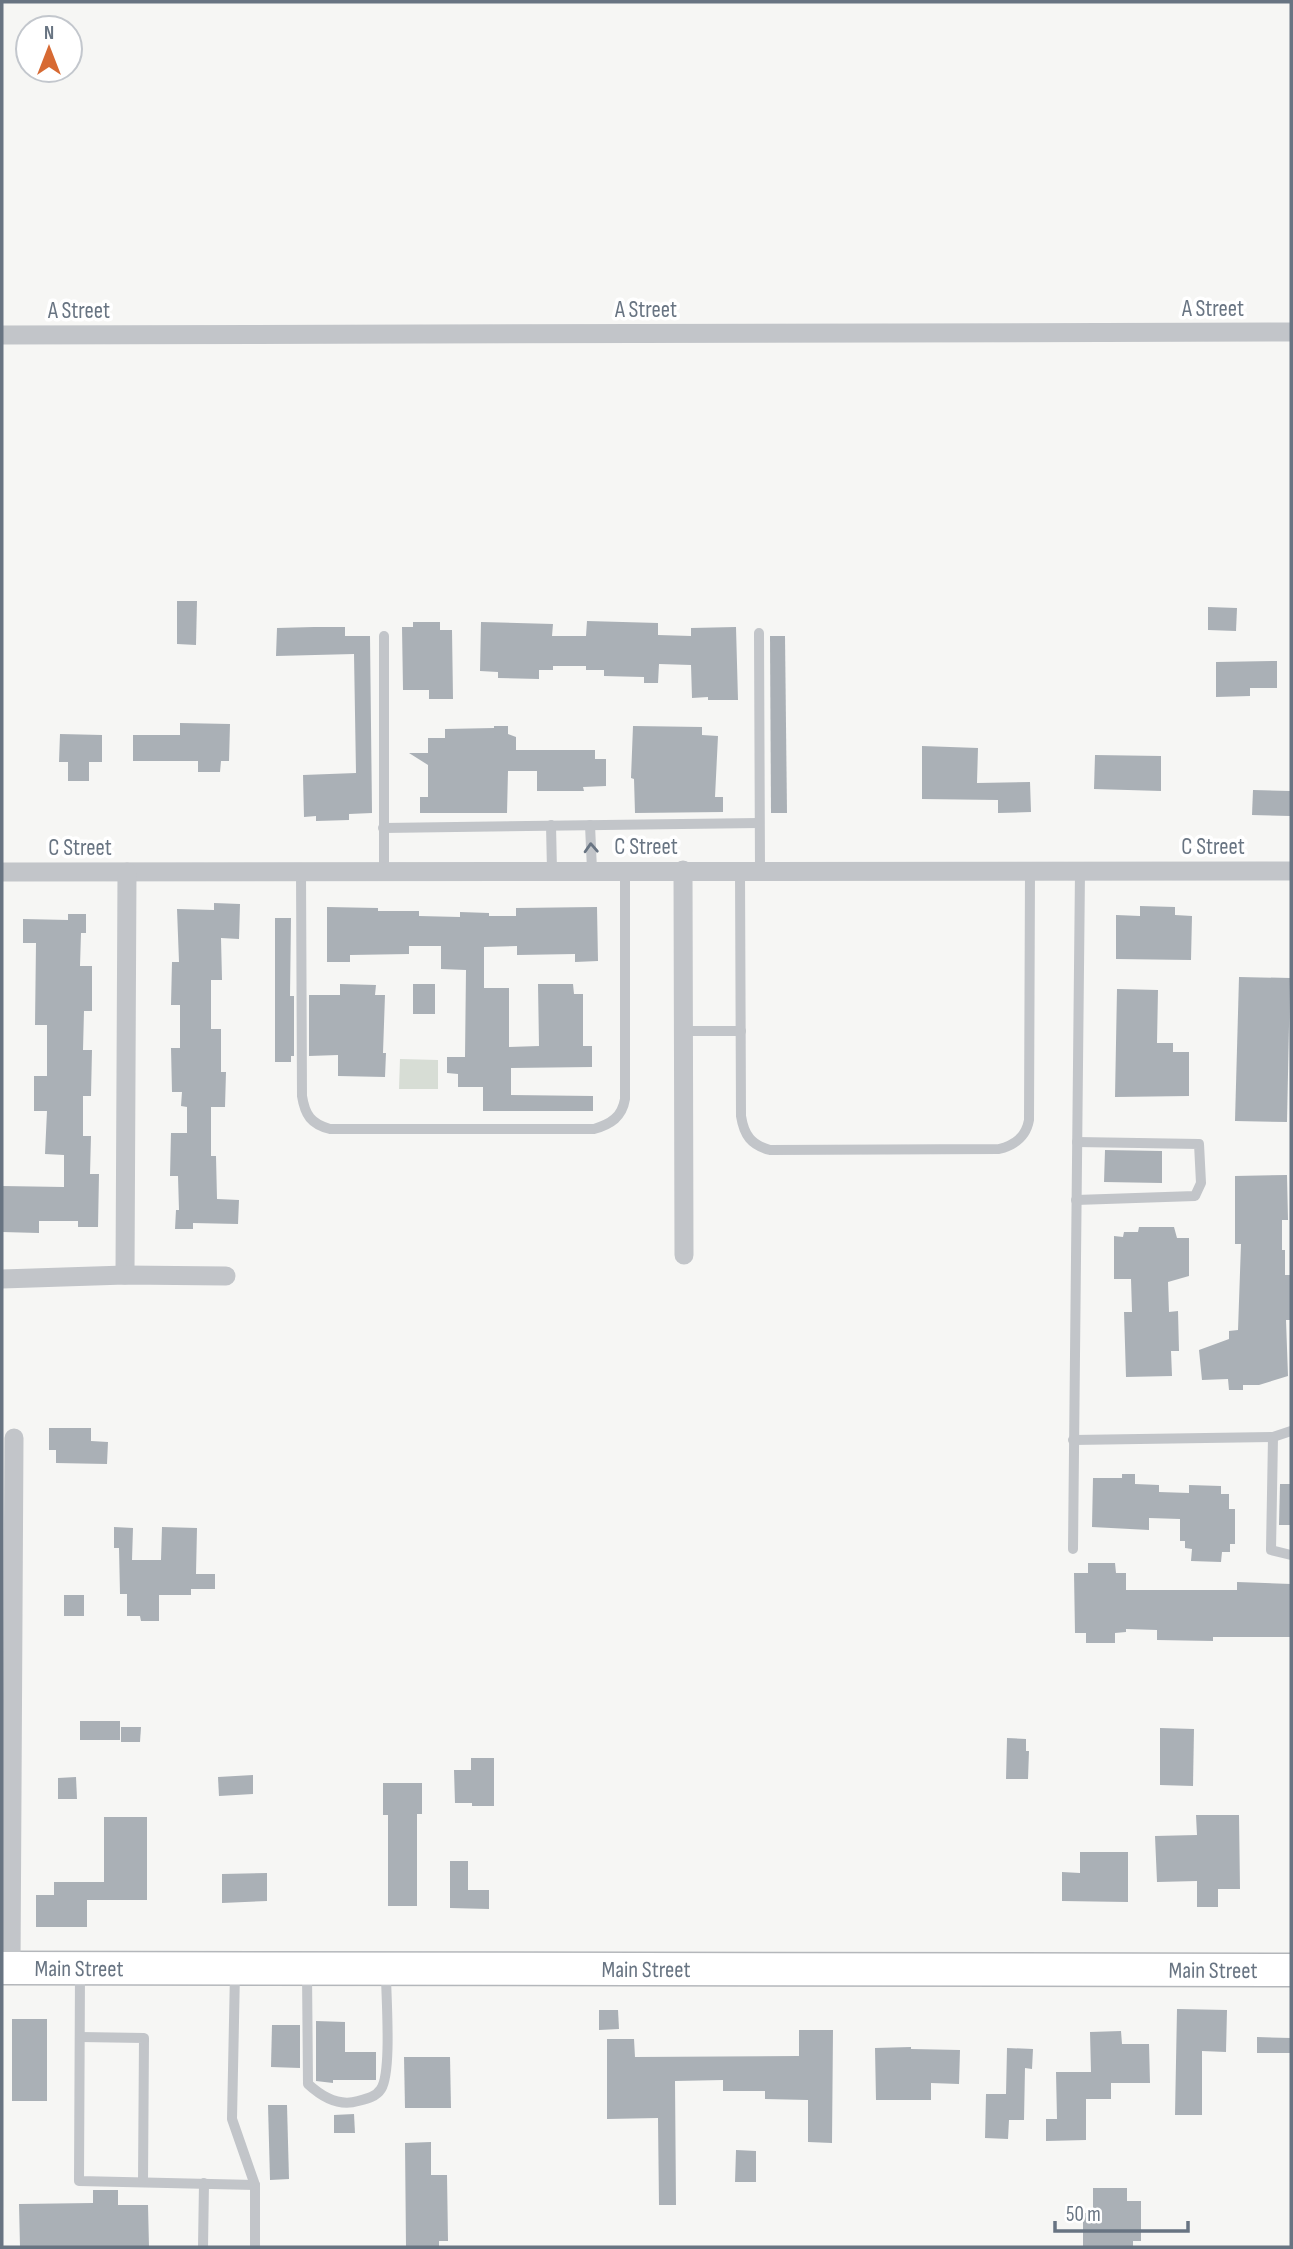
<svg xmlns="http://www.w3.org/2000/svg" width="1293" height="2249" font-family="'Sofia Sans Condensed',sans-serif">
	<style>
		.green { fill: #d7ddd5 }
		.building { fill: #aab0b6 }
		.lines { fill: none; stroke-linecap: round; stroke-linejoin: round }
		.primary-casing { stroke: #b4b7bb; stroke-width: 35 }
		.service { stroke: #c2c5c9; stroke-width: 10 }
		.minor { stroke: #c2c5c9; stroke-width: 19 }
		.primary { stroke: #fff; stroke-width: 32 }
		.oneway { stroke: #687482 }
		.labels { text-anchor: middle; stroke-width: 7; stroke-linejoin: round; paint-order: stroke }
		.street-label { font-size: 23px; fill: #687482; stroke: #fff }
	</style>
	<rect width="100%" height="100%" fill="#f6f6f4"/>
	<!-- green -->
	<path class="green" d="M400,1059L438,1060V1089H399Z"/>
	<!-- building -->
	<g class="building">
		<path d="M177,601H197L196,645L177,644Z"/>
		<path d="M1208,607L1237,608L1236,631L1208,630Z"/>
		<path d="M587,621L658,623V635L691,636V628L736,627L738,700H708V697L692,698L691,665L659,664L658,683H644V677L604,676V670H586V666H553V670H539V679L498,678V672L480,671L481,622L553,624L552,636H586Z"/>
		<path d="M413,622H440V630H452L453,699H429V690H403L402,627H413Z"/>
		<path d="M314,627H345V636H370L372,813L349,814V820L316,821V816L304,817L303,775L356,773L354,654L276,656L277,628Z"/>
		<path d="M770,636H785L787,813H771Z"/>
		<path d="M1277,661V688H1250V696L1216,697V662Z"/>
		<path d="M180,723L230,724L229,761H221L220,772H198V761H133V735H180Z"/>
		<path d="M494,726H508V734L516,737V750H595V759H606V786L583,787L584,791H537V771H508L507,813H420V797H428V765L409,753H428V738H445V729L494,728Z"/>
		<path d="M633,726L702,727V735L718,736L715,797H723V812L635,813L634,779L631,778Z"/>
		<path d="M60,734L102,735V762H89V781H68V762H59Z"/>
		<path d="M922,746L978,748L977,783L1030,782L1031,812L998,813V800L922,799Z"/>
		<path d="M1095,755L1161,756V791L1094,789Z"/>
		<path d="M1253,790L1290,791V816L1252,815Z"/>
		<path d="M214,903L240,904L239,939L221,938L222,980H211V1029H221V1072H226L225,1107H211V1156H216L217,1199L239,1200L238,1224L193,1223V1229H175L176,1210H179L178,1176H170L171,1133H187V1107L181,1106L182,1092H172L171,1048H180V1005H171L172,962H179L177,909L214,910Z"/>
		<path d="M1140,906L1175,907V915L1192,916L1191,960L1116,959V915L1140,916Z"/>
		<path d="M327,907L378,908V911H419V916L460,917V912L489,913V916H516V908L597,907L598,961L575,962V954L517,955V946L484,947V988H509V1047L539,1046L538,984H573L574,994H583V1046H592V1067L511,1068V1095L593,1096V1111H483V1087H458V1074L447,1073V1057H465L466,970L441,969V946H409V954L350,955V962H327Z"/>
		<path d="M68,914H86V933H81L80,966H92V1011H84L83,1050H92L91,1096H83V1136H91L90,1174H99L98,1227H78V1221H39V1233L2,1232V1186L64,1187V1155L45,1154L47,1111H34V1076H47V1025H35L36,943H23V919L68,920Z"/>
		<path d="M275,918H291L290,996H294V1056H291V1062H275Z"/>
		<path d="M1239,977L1290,978L1287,1122L1235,1121Z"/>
		<path d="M340,984L376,985L375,995H385L383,1053H386L385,1077L338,1076V1055L309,1056V995H340Z"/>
		<rect x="413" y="984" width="22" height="30"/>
		<path d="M1117,989L1158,990L1157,1043H1173V1052H1189V1096L1115,1097Z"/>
		<path d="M1105,1150L1162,1151V1183L1104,1182Z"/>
		<path d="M1287,1175L1288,1220H1282V1250H1285V1275H1290V1320H1286L1288,1376L1259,1385H1243V1390H1229L1228,1379L1202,1380L1199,1350L1229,1339V1331L1238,1330L1241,1244H1235V1176Z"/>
		<path d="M1139,1227H1174L1177,1238H1189V1276L1168,1282L1169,1312L1178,1311L1179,1351H1171L1172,1376L1126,1377L1124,1312H1132L1131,1279H1114V1236L1123,1237L1124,1232H1138Z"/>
		<path d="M49,1428H91V1441L108,1442L107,1464L56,1463V1450H49Z"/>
		<path d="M1122,1474H1135V1484L1159,1485V1492L1189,1493V1485L1221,1486V1494H1229V1509H1235V1544H1230V1552H1222L1221,1562L1191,1561L1192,1549L1185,1548V1541H1180V1519L1149,1518V1530L1092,1527L1093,1478H1122Z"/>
		<path d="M1280,1484H1291V1525H1279Z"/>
		<path d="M114,1527L133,1528L132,1560H161L162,1527L197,1528L196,1574H215V1589H191V1595H159V1621H141L140,1616H127V1594H120L119,1548H114Z"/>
		<path d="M1088,1563H1115L1116,1573H1126V1590H1237V1582L1291,1584V1637H1213V1641L1157,1640V1630L1126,1629V1632L1115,1633V1643H1086V1633H1075L1074,1573H1088Z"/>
		<rect x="64" y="1595" width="20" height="21"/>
		<rect x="80" y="1721" width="40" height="19"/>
		<path d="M121,1727H141L140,1742H121Z"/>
		<path d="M1160,1728L1194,1729L1193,1786L1160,1785Z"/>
		<path d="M1007,1738L1026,1739V1751H1029L1028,1779H1006Z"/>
		<path d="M471,1758H494V1806H472V1803H455L454,1770H471Z"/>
		<path d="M253,1775V1794L219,1796L218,1777Z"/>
		<path d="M76,1777L77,1799H58V1778Z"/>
		<path d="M383,1783H422V1814H417V1906H388V1815H383Z"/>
		<path d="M1196,1815H1239L1240,1889H1218V1907H1197V1881L1157,1882L1155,1836L1197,1835Z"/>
		<path d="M104,1817H147V1900H87V1927H36V1895H54V1882H104Z"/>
		<path d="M1080,1852H1128V1902L1062,1901V1872L1080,1873Z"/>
		<path d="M450,1861H468V1890H489V1909L450,1908Z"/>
		<path d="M267,1873V1901L222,1903V1874Z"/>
		<path d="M1177,2009L1227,2010L1226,2052L1202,2051V2115H1175Z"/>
		<path d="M599,2010H618L619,2029L599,2030Z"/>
		<rect x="12" y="2019" width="35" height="82"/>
		<path d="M316,2021L345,2022V2052H376V2080H333V2083L316,2081Z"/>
		<path d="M272,2025H300V2068L271,2067Z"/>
		<path d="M799,2030H833L832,2143L808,2142V2100L765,2099V2091H723V2080L675,2081L676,2205H659L658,2118L607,2119V2039H634L635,2057L799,2056Z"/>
		<path d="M1121,2031L1122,2044H1149L1150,2083H1111V2099H1086V2140L1046,2141V2119H1057L1056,2072H1091L1090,2032Z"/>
		<path d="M1257,2037L1291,2038V2053H1257Z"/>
		<path d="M911,2047V2049L960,2050L959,2084L931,2083V2100H876L875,2048Z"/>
		<path d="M1007,2048L1033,2049L1032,2069L1025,2068L1024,2120H1009L1008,2139L985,2138L986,2094H1006Z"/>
		<path d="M404,2057H450L451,2108H405Z"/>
		<path d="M268,2105H287L289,2179L270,2180Z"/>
		<path d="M354,2114L355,2133H334V2115Z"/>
		<path d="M431,2142V2175H447L448,2241H439V2247H406L405,2143Z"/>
		<path d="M736,2150L756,2151V2182H735Z"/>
		<path d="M1093,2188H1127V2201H1141V2241H1133V2247H1083V2213H1093Z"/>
		<path d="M93,2190H118V2205H148L149,2247H20L19,2204L93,2203Z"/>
	</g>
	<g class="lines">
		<defs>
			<g id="primary">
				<path id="s1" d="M2,1968L1291,1970"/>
			</g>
		</defs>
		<!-- primary casing -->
		<use href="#primary" class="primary-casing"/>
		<!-- service -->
		<g class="service">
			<path d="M759,633L760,870"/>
			<path d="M384,636V871"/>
			<path d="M551,825L552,871"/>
			<path d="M590,825L592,870"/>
			<path d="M383,828L759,823"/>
			<path d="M301,871L302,1096C305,1115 311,1124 330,1129H594C611,1124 622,1117 625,1099V871"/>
			<path d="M740,871L741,1116C744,1135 751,1145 770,1150L999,1149C1015,1145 1026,1137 1029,1120L1030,871"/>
			<path d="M683,1031H741"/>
			<path d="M1076,1200L1195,1196L1201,1183L1199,1144L1077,1142"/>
			<path d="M1273,1437L1271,1550L1291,1555"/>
			<path d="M1073,1440L1273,1437L1291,1431"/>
			<path d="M1073,1549L1080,871"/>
			<path d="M80,1972L79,2181L255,2185"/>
			<path d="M235,1972L232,2119L255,2185V2247"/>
			<path d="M307,1972L308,2084C321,2096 339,2107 358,2101C366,2099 376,2097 381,2089C392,2072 386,1997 386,1974"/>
			<path d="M80,2037L144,2038L143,2182"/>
			<path d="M203,2247L204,2183"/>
		</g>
		<!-- minor -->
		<g class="minor">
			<path d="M2,335L1291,332"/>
			<path d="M683,870L684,1255"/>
			<path d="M2,872L1291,871"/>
			<path d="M125,1275L127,872"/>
			<path d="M2,1279L125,1275L226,1276"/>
			<path d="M11,1968L14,1438"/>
		</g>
		<!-- primary -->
		<use href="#primary" class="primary"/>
	</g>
	<!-- one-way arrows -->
	<defs><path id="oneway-chevron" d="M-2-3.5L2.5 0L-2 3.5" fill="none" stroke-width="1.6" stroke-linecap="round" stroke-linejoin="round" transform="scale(1.75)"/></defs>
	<use class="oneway" href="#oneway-chevron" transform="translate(591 848) rotate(-93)"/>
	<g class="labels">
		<!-- street labels -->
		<g class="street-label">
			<text x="1213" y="316">A Street</text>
			<text x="646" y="317">A Street</text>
			<text x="79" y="318">A Street</text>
			<text x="646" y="854">C Street</text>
			<text x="1213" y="854">C Street</text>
			<text x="80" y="855">C Street</text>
			<text dy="8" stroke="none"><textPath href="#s1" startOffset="77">Main Street</textPath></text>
			<text dy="8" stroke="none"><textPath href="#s1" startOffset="644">Main Street</textPath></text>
			<text dy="8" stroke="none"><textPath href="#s1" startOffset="1211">Main Street</textPath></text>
		</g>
	</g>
	<!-- border -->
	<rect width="1293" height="2249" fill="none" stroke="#687482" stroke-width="7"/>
	<!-- north arrow -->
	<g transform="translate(49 49)"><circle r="33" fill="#ffffff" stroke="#c3c7cd" stroke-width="2"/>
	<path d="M0-5L12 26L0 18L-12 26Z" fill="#d76a33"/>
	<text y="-10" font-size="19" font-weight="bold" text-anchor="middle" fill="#687482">N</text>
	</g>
	<!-- scale -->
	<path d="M1055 2221v10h133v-10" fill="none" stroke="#687482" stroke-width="3.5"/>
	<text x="1066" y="2221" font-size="21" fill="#687482" stroke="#ffffff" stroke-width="5" paint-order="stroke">50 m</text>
</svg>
